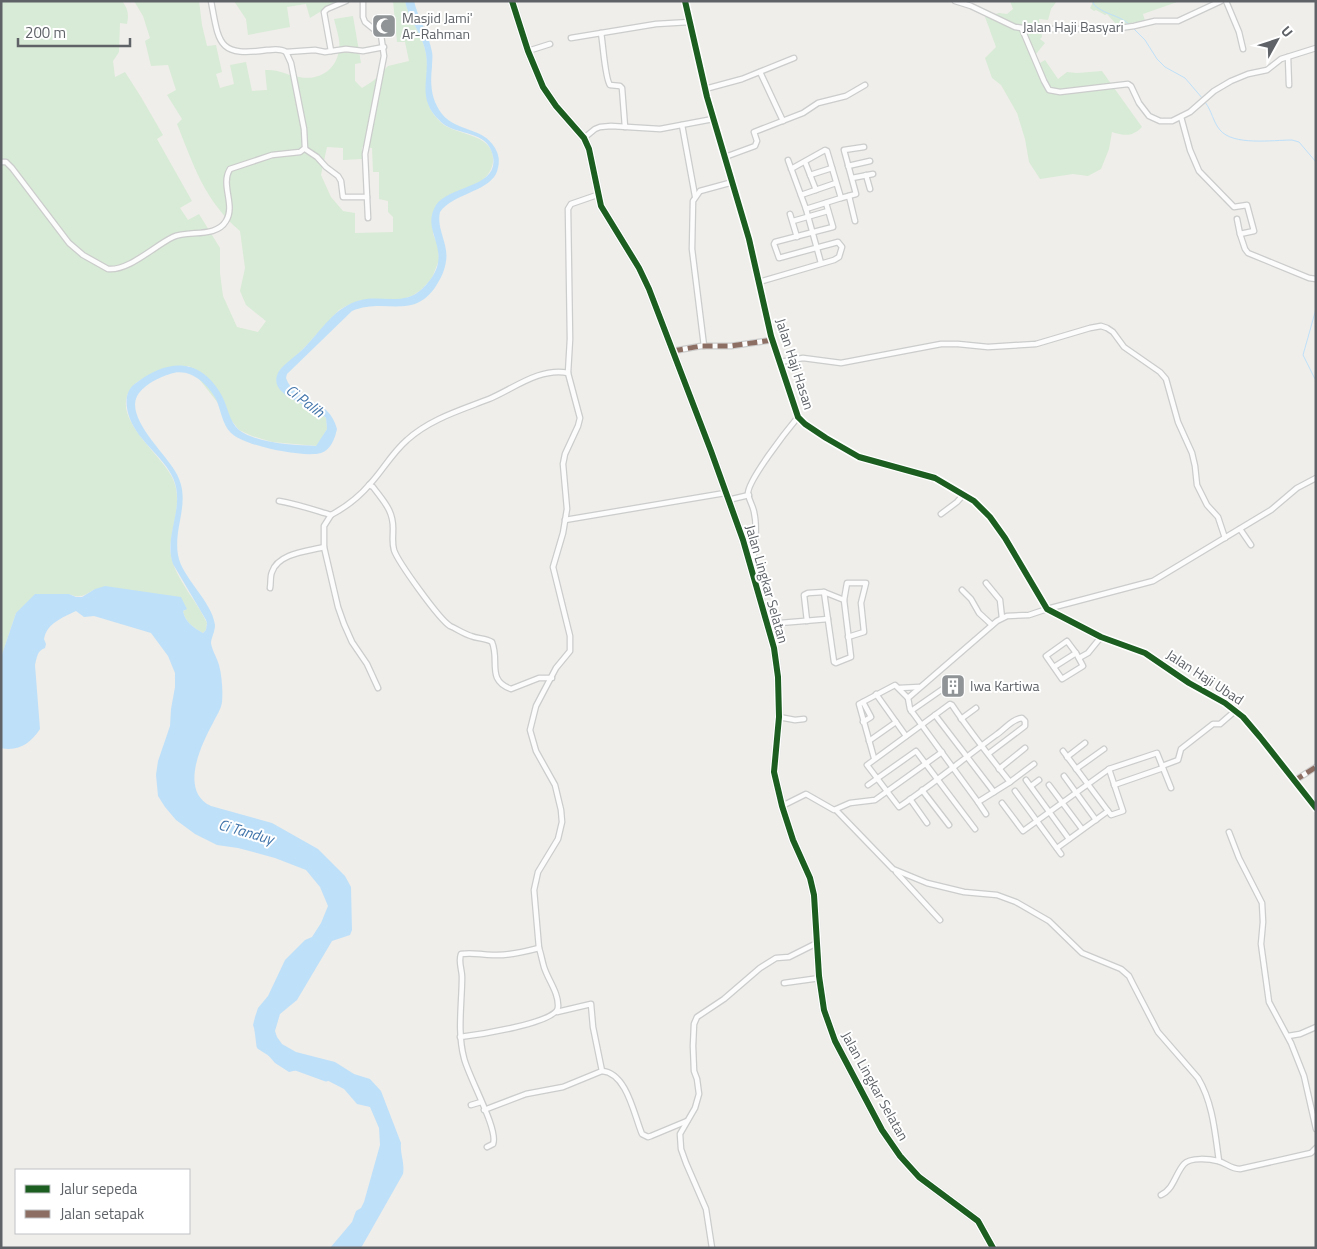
<svg xmlns="http://www.w3.org/2000/svg" width="1317" height="1249" font-family="'Titillium Web',sans-serif">
	<style>
		.green { fill: #d8ebd6; fill-rule: evenodd }
		.water { fill: #bfe0f9 }
		.lines { fill: none; stroke-linecap: round; stroke-linejoin: round }
		.stream { stroke: #bfe0f9; stroke-width: 1 }
		.river { stroke: #bfe0f9; stroke-width: 7 }
		.street-casing { stroke: #cbcccc; stroke-width: 7 }
		.secondary-casing { stroke: #cacacb; stroke-width: 9 }
		.street { stroke: #fdfcfc; stroke-width: 4.5 }
		.secondary { stroke: #fdfcfc; stroke-width: 6 }
		.quiet { stroke: #8d6e63; stroke-width: 5; stroke-dasharray: 10 5; stroke-linecap: butt }
		.cycleway-casing { stroke: #fff; stroke-width: 9 }
		.cycleway { stroke: #1b5e20; stroke-width: 6 }
		.labels { text-anchor: middle; stroke-width: 4; stroke-linejoin: round; paint-order: stroke }
		.poi-label { font-size: 14px; fill: #5f6368; stroke: #fff; text-anchor: start }
		.street-label { font-size: 14px; fill: #5f6368; stroke: #fff }
		.water-label { font-size: 15px; font-style: italic; fill: #4174aa; stroke: #fff }
	</style>
	<rect width="100%" height="100%" fill="#efeeea"/>
	<!-- green -->
	<g class="green">
		<path d="M1,1H122C128,9 129,14 127,24L120,23L119,52L113,61L115,77L125,72L141,97L163,135L157,139L192,201L180,208L188,220L199,214L220,248V273L223,296L237,327L258,332L266,321L246,305L240,291L245,268L240,231C204,200 194,166 177,124L182,119L167,95L176,90L168,65L151,66L145,41L150,38L143,16L134,1H199L202,25L207,46L216,45L222,72L216,74L220,88L234,84L230,65L246,62L252,91L267,90L265,70C279,69 286,75 299,77C318,81 336,71 339,50C341,41 336,28 334,19L353,16L361,63L355,64V81L362,88L373,81L388,66L409,61L405,42H397L393,1H405C409,19 423,35 426,54C430,76 420,97 435,116C439,121 444,126 450,128C467,136 495,137 493,162C492,170 487,177 481,181C468,189 453,191 440,201L433,234L438,246L439,260L432,278L421,290L412,296L399,300H361L348,305L339,310L303,349L279,371L287,397L316,410L326,418L327,429L317,446L272,442L252,436L239,430L189,366C170,371 134,373 127,396C118,423 161,455 172,477C181,494 176,515 172,533C172,538 170,543 170,548C171,575 197,600 207,623L206,630L203,633C194,628 185,622 183,611L186,610L95,589C85,595 80,599 69,594L16,613L1,657ZM327,147L343,148V160L362,159V147L372,148L373,172H379V199L388,201V212L393,217V232L355,233V213L343,211L331,197L321,175Z"/>
		<path d="M234,1H336V2L310,18L306,4L287,7L290,27L248,35L246,19Z"/>
		<path d="M1010,1H1057L1051,9L1048,20L1039,19L1042,37L1040,39L1045,43L1032,59L1035,66L1045,60L1058,79L1067,72L1077,73L1102,71L1142,127C1132,137 1125,136 1112,132L1109,149L1101,169L1088,176L1073,174L1040,179L1029,162L1025,139L1017,113L1001,85L992,78L985,58L996,47L985,17L999,13L1007,14L1013,9Z"/>
		<path d="M1092,1H1180L1143,14L1145,21L1117,25L1107,14L1105,15L1096,10L1094,11L1090,8L1092,4Z"/>
	</g>
	<!-- water -->
	<path class="water" d="M405,1H414C418,19 429,34 432,52C433,57 432,61 432,67C430,84 431,100 442,114C457,133 486,126 497,152C500,159 499,167 496,174C486,192 453,194 440,212C436,229 449,244 446,261C445,270 441,278 436,286C413,321 385,297 352,311L287,374L286,378C295,404 329,396 337,429C335,438 331,450 321,453C304,458 244,446 231,433C222,424 221,410 216,399C207,383 189,367 170,374C158,378 147,383 139,393C122,415 165,453 175,471C193,500 173,525 178,555C182,578 212,601 215,625C215,632 211,638 211,643C212,650 217,658 219,665C222,676 223,691 222,702C221,710 216,716 213,723C201,745 179,791 211,806L272,823L318,849L345,876L351,887L352,930L350,935L332,941L297,1000L280,1014L275,1031L277,1037L282,1044L296,1052L335,1062L354,1074L370,1079L381,1091L401,1143C400,1155 405,1162 403,1174L361,1248H330L352,1222L356,1211L361,1208L364,1202L380,1145L379,1128L370,1107L357,1104L344,1089L309,1071L302,1069L289,1072L275,1063L268,1055L255,1031L253,1025L255,1017L258,1008L268,996L285,960L305,940L312,937L321,923L328,906L320,887L306,870L275,858L238,848L217,845L195,834L176,820L165,807L158,796L156,775L158,761L170,726L171,709L175,687V673L168,656L151,633L94,616L84,617L76,611C62,618 47,623 44,639L46,644L45,648C37,651 37,657 35,665L40,729C31,743 18,752 1,748V657L16,613L35,594H69L76,597H82L95,589L105,586L181,597L187,609L183,611C185,622 194,628 203,633L206,630L207,623L206,620L173,564C163,536 186,507 173,478C163,455 135,440 128,413C125,400 126,390 136,383C169,358 201,358 222,396C228,407 229,421 239,430C258,444 294,445 316,446L327,429L326,418C314,404 264,397 279,371C286,362 296,356 304,348C321,331 335,306 361,300C382,295 404,306 422,289C460,252 418,234 436,205C450,184 506,188 491,150C483,130 453,135 440,121C416,98 430,80 426,54C423,35 408,18 405,1Z"/>
	<g class="lines">
		<!-- stream -->
		<g class="stream">
			<path d="M1093,1L1094,5C1107,16 1118,14 1130,25"/>
			<path d="M1133,28L1145,40L1157,59L1165,67L1185,78L1203,99"/>
			<path d="M1205,102C1212,111 1213,122 1220,130C1233,146 1273,140 1292,140L1299,142L1316,162"/>
			<path d="M1316,309L1303,355L1316,381"/>
		</g>
		<!-- river -->
		<g class="river">
			<path d="M258,1030L260,1046L271,1053"/>
			<path d="M293,1066L326,1078"/>
		</g>
		<defs>
			<g id="street">
				<path d="M363,1V17L365,22L381,35L384,56L365,154L368,218"/>
				<path d="M685,1L707,97L749,239L771,336L798,417L805,424L826,438L859,457L935,478L974,501L990,517L1005,538L1047,609L1101,637L1145,653L1189,683L1225,703L1243,717L1260,737L1316,808"/>
				<path d="M955,1L971,6L1015,27L1029,29H1113L1134,26L1155,21H1178L1221,1"/>
				<path d="M1226,1L1239,32L1243,49"/>
				<path d="M1022,29L1044,81L1049,90L1060,92L1128,84L1131,86L1139,103L1149,116L1160,121H1172L1190,112L1214,91L1231,81L1248,74L1267,70L1281,59L1316,48"/>
				<path d="M601,33C603,43 605,79 610,85L620,86L622,88L625,127"/>
				<path d="M571,38L656,24L690,22"/>
				<path d="M331,51L324,12L327,9L346,1"/>
				<path d="M528,51L550,44"/>
				<path d="M286,52L315,50L325,52L346,49L363,51L384,47"/>
				<path d="M1288,57L1289,85"/>
				<path d="M760,72L783,121"/>
				<path d="M705,89L742,79L794,58"/>
				<path d="M1181,117L1190,150L1199,171L1234,207L1247,205L1254,231L1240,234L1245,249L1248,253L1309,278L1316,279"/>
				<path d="M682,125L695,196"/>
				<path d="M584,138L595,129L600,127L611,126L660,129L713,119"/>
				<path d="M305,149L317,157L326,167L338,176L341,181L343,197H367"/>
				<path d="M725,157L755,146L757,141L754,132L803,113L818,103L846,96L865,85"/>
				<path d="M788,160L806,209L841,198L827,151L825,150L791,169"/>
				<path d="M1,162H6L12,168L69,243L83,255L108,269C129,271 154,246 173,237C189,230 216,238 226,221C236,205 220,185 230,169L272,155L300,152L305,148L304,129L291,63L286,52C280,48 274,50 267,50C218,57 219,44 211,1"/>
				<path d="M805,162L816,190"/>
				<path d="M848,166L870,161"/>
				<path d="M810,175L832,168"/>
				<path d="M866,175L870,189"/>
				<path d="M852,178L873,174"/>
				<path d="M801,195L836,183"/>
				<path d="M849,196L855,221"/>
				<path d="M841,198L856,194L844,150L864,147"/>
				<path d="M806,209L821,263"/>
				<path d="M790,214L797,237"/>
				<path d="M1237,219L1240,234"/>
				<path d="M793,221L828,211"/>
				<path d="M759,282L834,260L839,257L842,247L838,242L779,258L774,244L775,242L833,227L826,203"/>
				<path d="M704,346L692,249L693,201L700,191L733,182"/>
				<path d="M673,351L701,346H731L772,340"/>
				<path d="M780,362L803,358L841,363L941,344H958L988,347L1036,344L1090,328L1101,326L1107,328L1113,332L1124,347L1160,372L1166,379L1178,422L1192,453L1195,466L1197,485L1207,505L1218,517L1225,538"/>
				<path d="M369,485L373,487C384,502 394,511 393,531C393,538 392,543 394,550C398,562 439,619 450,626C457,629 464,634 471,636C478,639 486,638 492,642C500,661 486,680 511,689L539,678H552"/>
				<path d="M728,500L749,495"/>
				<path d="M279,501C297,504 314,510 331,515C346,507 359,497 370,484C383,470 392,453 407,440C430,419 461,410 489,399C513,389 540,367 568,373L570,339L568,209L571,204L597,195"/>
				<path d="M941,514L957,502L964,494"/>
				<path d="M565,520L725,493"/>
				<path d="M1240,529L1251,545"/>
				<path d="M324,547L338,607L344,624L352,642L367,664L378,688"/>
				<path d="M752,566C755,549 758,529 754,512C753,506 749,500 748,494C747,481 788,429 798,417"/>
				<path d="M986,583L1000,600L1002,618"/>
				<path d="M270,588C271,583 270,576 272,572C278,553 309,551 324,547V526L331,515"/>
				<path d="M962,590L971,599L979,613L992,625"/>
				<path d="M824,592L844,600L851,657L836,663L834,662Z"/>
				<path d="M844,600L847,583H866L861,603L864,632L848,637"/>
				<path d="M807,621L804,595L808,593L824,592"/>
				<path d="M768,624L828,619"/>
				<path d="M1067,641L1076,653L1083,666L1062,679L1046,656Z"/>
				<path d="M1079,658L1088,653L1101,637"/>
				<path d="M1054,667L1076,653"/>
				<path d="M899,688L919,687"/>
				<path d="M876,694L906,736"/>
				<path d="M863,702L871,717L863,722"/>
				<path d="M911,711L947,686"/>
				<path d="M935,715L994,792"/>
				<path d="M779,717L795,720L804,719"/>
				<path d="M961,719L976,708"/>
				<path d="M869,741L896,722"/>
				<path d="M1063,751L1111,815L1123,811L1109,769"/>
				<path d="M988,754L1025,726V721L1022,718C1012,719 1004,730 996,735C963,759 932,785 899,807L867,765L950,704L952,705C970,732 990,757 1010,782"/>
				<path d="M1067,757L1085,743"/>
				<path d="M874,758L859,704L895,685L908,698"/>
				<path d="M1034,764L1010,782L978,802L910,709L908,698L997,621L1007,616L1029,615L1047,609L1153,581L1271,510L1297,488L1316,478"/>
				<path d="M1162,766L1178,760L1181,749L1213,724H1220L1235,711"/>
				<path d="M999,769L1025,748"/>
				<path d="M1076,769L1104,749"/>
				<path d="M1064,776L1096,820"/>
				<path d="M1026,780L1069,839"/>
				<path d="M1294,781L1316,767"/>
				<path d="M868,785L916,751L975,829"/>
				<path d="M1049,785L1082,829"/>
				<path d="M1114,785L1163,768"/>
				<path d="M1031,786L1039,780"/>
				<path d="M922,790L949,825"/>
				<path d="M1015,791L1061,854"/>
				<path d="M910,799L927,823"/>
				<path d="M978,802L986,814"/>
				<path d="M1002,803L1023,831L1109,769L1157,753L1171,788"/>
				<path d="M782,806L806,794L834,810L850,803L875,800L942,752"/>
				<path d="M836,810L893,869L927,883L964,892L997,895L1016,902L1049,921L1082,953L1121,969L1129,976L1133,984L1158,1032L1198,1078C1213,1103 1215,1133 1219,1161"/>
				<path d="M1229,832L1239,858L1262,903L1263,922L1261,944L1269,1002L1291,1043L1304,1076L1316,1129"/>
				<path d="M1057,848L1108,811"/>
				<path d="M896,872L940,920"/>
				<path d="M784,983L820,978"/>
				<path d="M1288,1036L1300,1034L1316,1027"/>
				<path d="M460,1037C476,1035 558,1023 558,1007C559,993 548,980 544,967C542,960 541,954 539,948"/>
				<path d="M602,1071C627,1073 634,1115 642,1134L648,1137L651,1136L687,1121"/>
				<path d="M471,1105L481,1102"/>
				<path d="M484,1110L526,1094L563,1087L602,1071L593,1027L591,1004L557,1012"/>
				<path d="M487,1147L493,1144C499,1130 468,1076 464,1058C457,1032 462,1003 462,977C462,969 458,962 461,954C474,952 480,955 493,955C508,956 524,952 539,948L534,890L538,872L558,839L562,822L561,810L555,785L536,751L530,730L536,706L556,668L570,651V636L553,567L563,533L567,509L563,464L565,454L578,426L580,418L568,373"/>
				<path d="M1161,1195C1174,1189 1175,1174 1184,1164C1190,1157 1210,1159 1218,1161C1226,1163 1231,1169 1240,1169L1311,1153L1316,1148"/>
				<path d="M712,1248L706,1209L686,1163L681,1149L680,1134L695,1108L699,1094L697,1079L694,1071L693,1046L694,1024L697,1017L724,999L760,968L776,958L789,957L817,943"/>
			</g>
			<path id="secondary" d="M512,1L528,51L543,87L556,106L584,138L589,149L601,206L639,268L649,289L711,451L743,540L774,648L778,677L779,717L774,772L782,806L793,840L810,878L814,895L819,976L824,1010L835,1041L882,1130L900,1156L919,1177L978,1221L993,1248"/>
		</defs>
		<!-- street casing -->
		<use href="#street" class="street-casing"/>
		<!-- secondary casing -->
		<use href="#secondary" class="secondary-casing"/>
		<!-- street -->
		<use href="#street" class="street"/>
		<!-- secondary -->
		<use href="#secondary" class="secondary"/>
		<!-- quiet -->
		<g class="quiet">
			<path d="M673,351L701,346H731L772,340"/>
			<path d="M1294,781L1316,767"/>
		</g>
		<defs>
			<g id="cycleway">
				<path d="M512,1L528,51L543,87L556,106L584,138L589,149L601,206L639,268L649,289L711,451L743,540L774,648L778,677L779,717L774,772L782,806L793,840L810,878L814,895L819,976L824,1010L835,1041L882,1130L900,1156L919,1177L978,1221L993,1248"/>
				<path d="M685,1L707,97L749,239L771,336L798,417L805,424L826,438L859,457L935,478L974,501L990,517L1005,538L1047,609L1101,637L1145,653L1189,683L1225,703L1243,717L1260,737L1316,808"/>
			</g>
		</defs>
		<!-- cycleway casing -->
		<use href="#cycleway" class="cycleway-casing"/>
		<!-- cycleway -->
		<use href="#cycleway" class="cycleway"/>
	</g>
	<!-- icons -->
	<defs>
		<symbol id="mosque-square" viewBox="-11 -11 22 22"><rect x="-9" y="-9" width="18" height="18" rx="4" fill="#919496" stroke="#fff"/><path d="M3.5-4.9A6 6 0 1 0 3.5 4.9A5 5 0 1 1 3.5-4.9Z" fill="#fff"/></symbol>
		<symbol id="building-square" viewBox="-11 -11 22 22"><rect x="-9" y="-9" width="18" height="18" rx="4" fill="#919496" stroke="#fff"/><path d="M-4-6H4V6H1V3H-1V6H-4ZM-2.5-4.3h1.7v1.8h-1.7ZM.8-4.3h1.7v1.8H.8ZM-2.5-1h1.7V.8h-1.7ZM.8-1h1.7V.8H.8Z" fill="#fff"/></symbol>
	</defs>
	<g fill-rule="evenodd">
		<use href="#mosque-square" x="370" y="12" width="28" height="28"/>
		<use href="#building-square" x="939" y="672" width="28" height="28"/>
	</g>
	<g class="labels">
		<!-- poi labels -->
		<g class="poi-label">
			<text x="402" y="23">Masjid Jami'<tspan x="402" dy="16">Ar-Rahman</tspan></text>
			<text x="970" y="691">Iwa Kartiwa</text>
		</g>
		<!-- street labels -->
		<g class="street-label">
			<text x="1073" y="32">Jalan Haji Basyari</text>
			<text transform="translate(795 364) rotate(72)" y="5">Jalan Haji Hasan</text>
			<text transform="translate(767 584) rotate(74)" y="5">Jalan Lingkar Selatan</text>
			<text transform="translate(1205 677) rotate(33)" y="5">Jalan Haji Ubad</text>
			<text transform="translate(875 1086) rotate(61)" y="5">Jalan Lingkar Selatan</text>
		</g>
		<!-- water labels -->
		<g class="water-label">
			<text transform="translate(305 401) rotate(37)" y="5">Ci Palih</text>
			<text transform="translate(246 832) rotate(16)" y="5">Ci Tanduy</text>
		</g>
	</g>
	<!-- border -->
	<rect width="1317" height="1249" fill="none" stroke="#5f6368" stroke-width="5"/>
	<!-- legend -->
	<rect x="15" y="1169" width="175" height="65" fill="#ffffff" stroke="#bfc1c3"/>
	<rect x="25" y="1185" width="25" height="8" fill="#1b5e20" stroke="#bfc1c3"/>
	<text x="60" y="1194" font-size="15" fill="#5f6368">Jalur sepeda</text>
	<rect x="25" y="1210" width="25" height="8" fill="#8d6e63" stroke="#bfc1c3"/>
	<text x="60" y="1219" font-size="15" fill="#5f6368">Jalan setapak</text>
	<!-- north arrow -->
	<g transform="translate(1277 40) rotate(50)" stroke="#ffffff" stroke-width="4" paint-order="stroke">
	<path d="M0-4L9 19L0 12L-9 19Z" fill="#5f6368"/>
	<text y="-8" font-size="14" font-weight="bold" text-anchor="middle" fill="#5f6368">U</text>
	</g>
	<!-- scale -->
	<path d="M18 38v8h112v-8" fill="none" stroke="#5f6368" stroke-width="2.5"/>
	<text x="25" y="38" font-size="15" fill="#5f6368" stroke="#ffffff" stroke-width="4" paint-order="stroke">200 m</text>
</svg>
